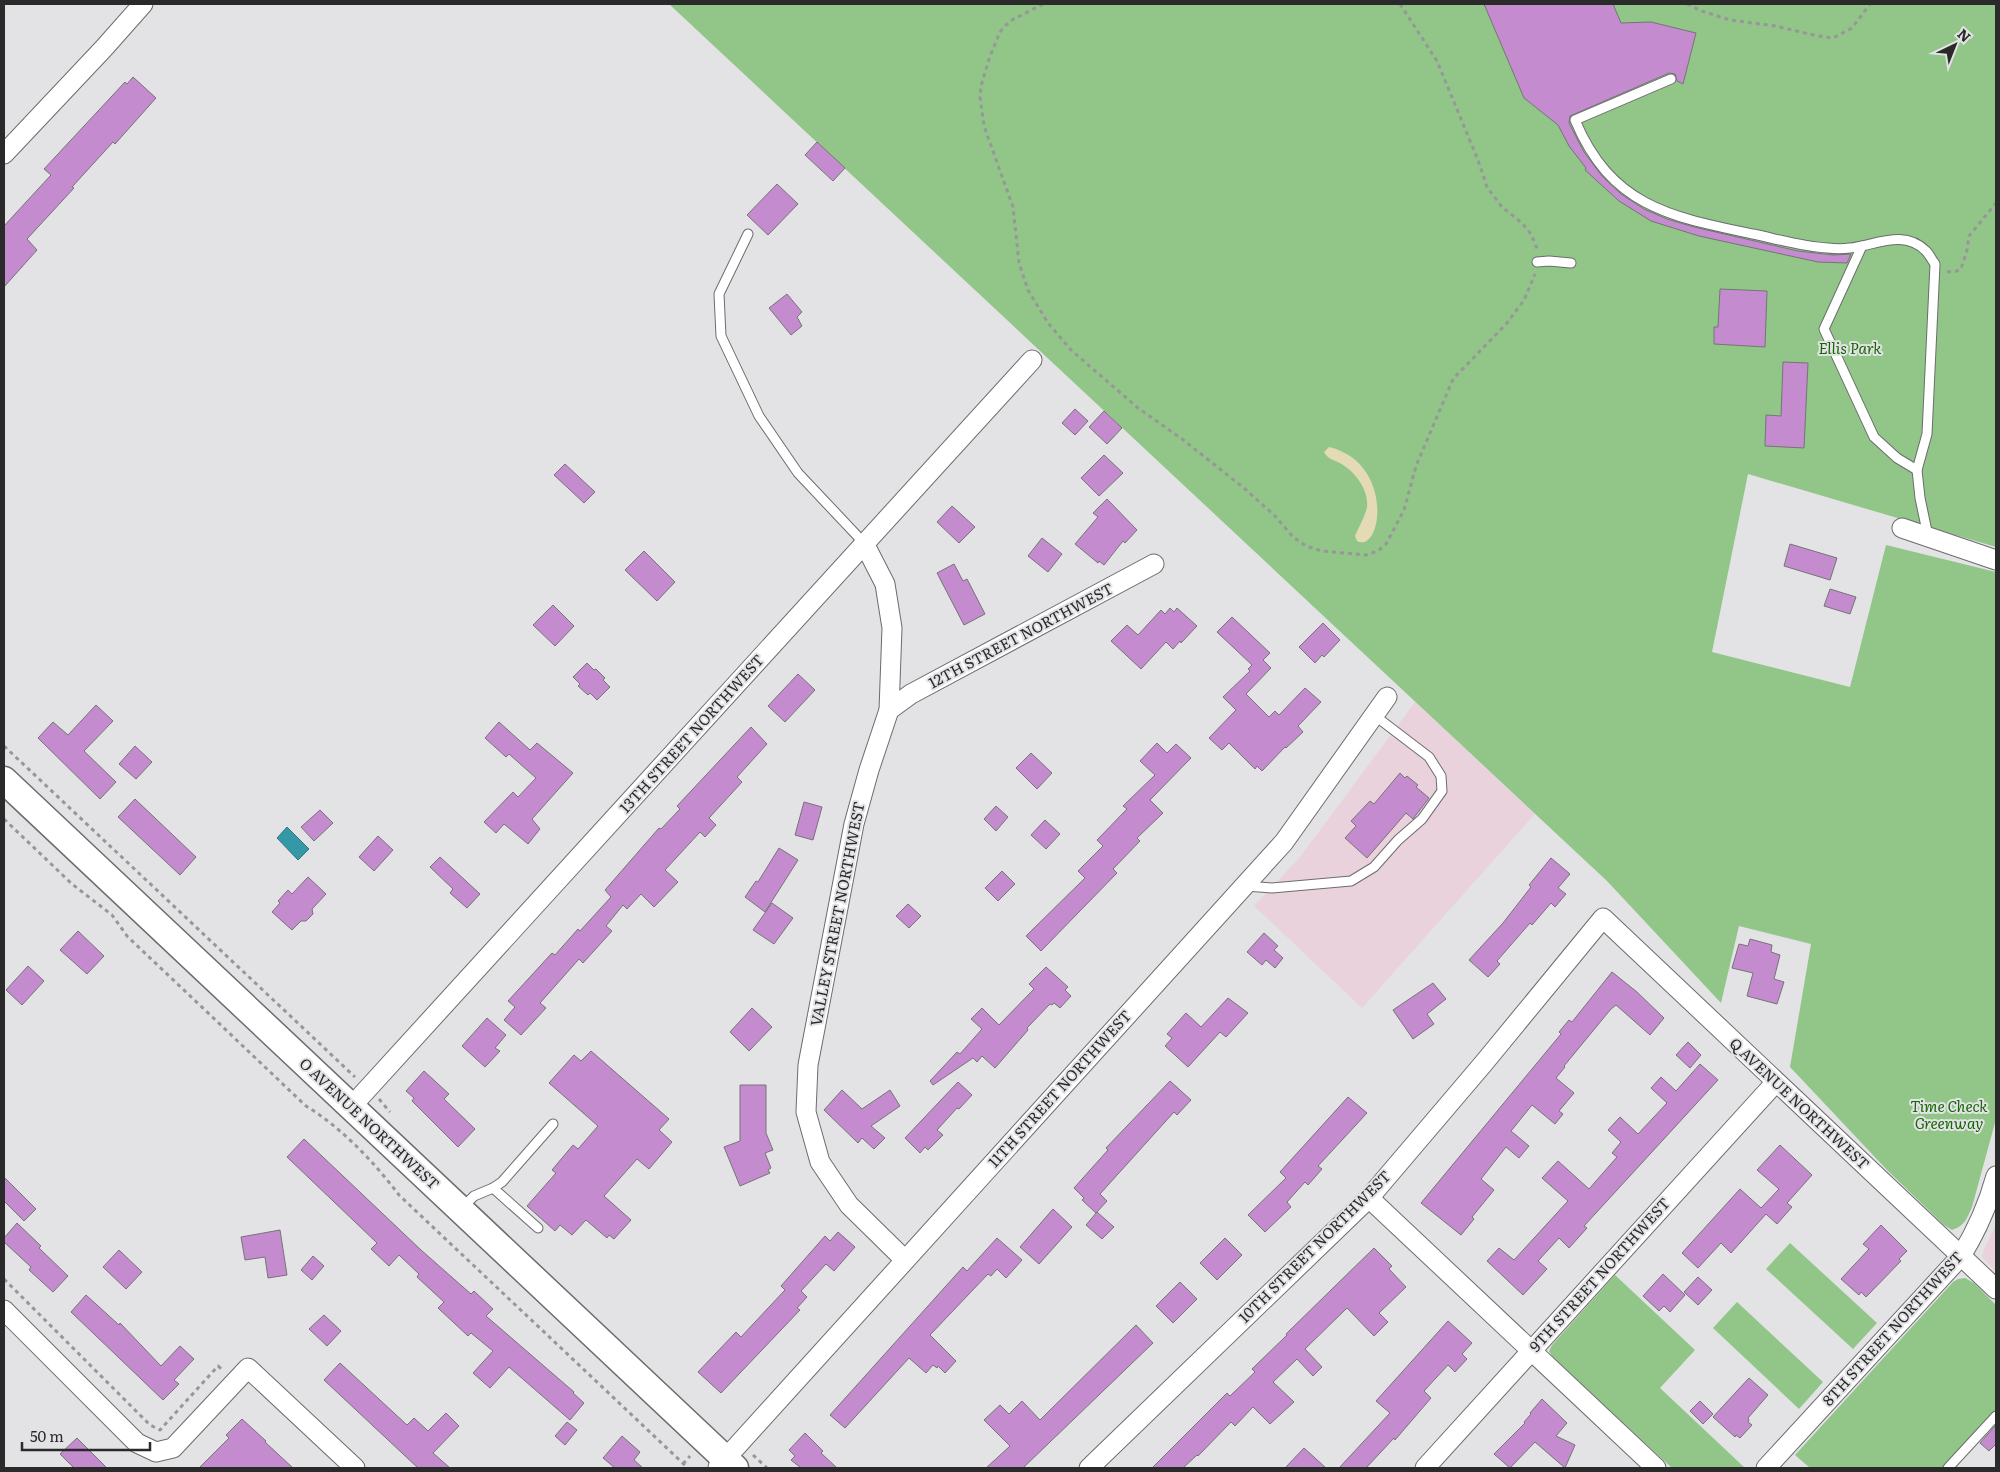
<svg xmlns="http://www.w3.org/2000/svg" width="2000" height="1472" font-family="Literata,serif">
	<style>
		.commercial { fill: #ead2dd }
		.green { fill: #91c688 }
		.sand { fill: #e4dab5 }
		.water { fill: #3498a6; stroke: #317781 }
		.building { fill: #c58bcf; stroke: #757476 }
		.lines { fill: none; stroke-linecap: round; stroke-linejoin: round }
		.lane-casing { stroke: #6c6c6e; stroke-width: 11 }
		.street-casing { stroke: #6c6c6e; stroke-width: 21 }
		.secondary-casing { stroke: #6c6c6e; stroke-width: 29 }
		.path { stroke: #979799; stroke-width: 3; stroke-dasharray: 4 4; stroke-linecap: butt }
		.lane { stroke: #fff; stroke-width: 9 }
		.street { stroke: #fff; stroke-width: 19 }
		.secondary { stroke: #fff; stroke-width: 26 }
		.labels { text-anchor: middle; stroke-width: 4; stroke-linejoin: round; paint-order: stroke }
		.park-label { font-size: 15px; font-style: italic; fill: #146603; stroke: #e3e3e6 }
		.street-label { font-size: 15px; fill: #2a2a2b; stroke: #e3e3e6 }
	</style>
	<rect width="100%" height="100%" fill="#e3e3e6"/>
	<!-- commercial -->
	<g class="commercial">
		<path d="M1415,702L1535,814L1362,1008L1254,906L1300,857Z"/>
		<path d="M1996,1224V1272L1982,1257L1984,1249Z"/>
	</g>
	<!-- green -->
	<g class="green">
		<path d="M669,4H1996V547L1748,474L1712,652L1850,687L1886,545L1996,572V1119L1972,1207C1967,1218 1965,1226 1952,1230L1944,1225L1888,1171L1790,1067L1811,944L1739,926L1721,1003L1607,881Z"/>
		<path d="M1790,1243L1877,1323L1853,1349L1766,1269Z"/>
		<path d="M1615,1275L1695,1350L1660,1388L1745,1468H1672L1554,1359L1549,1351L1552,1345Z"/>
		<path d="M1965,1278L1974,1283L1996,1305V1422L1954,1468H1810L1795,1455L1953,1282L1958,1279Z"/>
		<path d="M1737,1302L1823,1382L1799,1409L1713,1328Z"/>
	</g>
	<!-- sand -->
	<path class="sand" d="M1329,447C1395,463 1382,554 1357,541L1355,536C1359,526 1365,517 1367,507C1369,491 1356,473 1343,465C1336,460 1328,460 1324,452Z"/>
	<!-- water -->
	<path class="water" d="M287,827L309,849L298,860L277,838Z"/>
	<!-- building -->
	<g class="building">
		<path d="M1484,4H1613L1621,23L1651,22L1696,33L1683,84L1677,81L1675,74L1669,73L1570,116L1569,123L1584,152L1602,176L1621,194L1644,209L1667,219L1694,227L1798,251L1833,255L1851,254L1847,263L1818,262L1699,236L1651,221L1619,201L1585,170L1586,168L1569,146L1558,125L1524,98Z"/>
		<path d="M133,77L156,98L115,144L113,142L72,187L74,188L27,239L37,250L4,287V226L51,175L44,169L125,82L127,84Z"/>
		<path d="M817,142L845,168L833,181L805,155Z"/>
		<path d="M777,184L798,204L768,235L747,215Z"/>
		<path d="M1720,289L1767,291L1765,347L1714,344V327H1718Z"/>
		<path d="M787,294L802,312L797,317L802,326L791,335L769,308Z"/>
		<path d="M1783,362L1808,363L1804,448L1765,446L1766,415L1781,416Z"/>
		<path d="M1075,409L1088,421L1075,435L1062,423Z"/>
		<path d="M1104,411L1122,428L1107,444L1089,427Z"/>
		<path d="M1104,455L1123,473L1099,496L1081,478Z"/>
		<path d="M565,464L595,492L584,503L554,475Z"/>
		<path d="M1107,499L1137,530L1125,543L1123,541L1104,565L1099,561L1098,563L1075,544L1098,517L1093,513Z"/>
		<path d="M952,506L975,527L959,543L937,522Z"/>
		<path d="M1042,538L1062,554L1048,572L1028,556Z"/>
		<path d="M1790,544L1837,558L1830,580L1784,566Z"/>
		<path d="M644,551L675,582L657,601L625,570Z"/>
		<path d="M954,564L963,581L967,579L985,614L964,625L937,573Z"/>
		<path d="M1830,589L1856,597L1850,614L1824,606Z"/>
		<path d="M553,605L574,626L555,646L533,625Z"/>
		<path d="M1170,608L1174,612L1177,608L1197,626L1181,643L1180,641L1173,649L1166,642L1141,669L1111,641L1127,625L1138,635L1161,610L1165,614Z"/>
		<path d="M1232,617L1270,653L1263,660L1271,668L1246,694L1269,717L1275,711L1279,715L1305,688L1321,702L1298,726L1303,732L1286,748L1285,747L1262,771L1257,766L1255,769L1229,743L1222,750L1209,738L1236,710L1223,697L1250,671L1248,669L1252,665L1217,632Z"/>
		<path d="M1323,623L1340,640L1324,657L1322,655L1315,663L1299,647Z"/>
		<path d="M587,663L594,670L596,669L605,678L603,680L610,687L597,700L590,693L588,695L578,686L580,684L573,677Z"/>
		<path d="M798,674L815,690L785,722L768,706Z"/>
		<path d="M96,705L113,721L84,751L116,782L100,799L38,738L53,722L68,735Z"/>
		<path d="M499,722L530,750L537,743L573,773L532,819L540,829L528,844L504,824L496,833L484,822L513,792L518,797L536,778L509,754L506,757L485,738Z"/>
		<path d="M751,727L767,744L737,777L742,782L709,818L716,825L705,837L700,832L665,870L678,882L654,907L641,894L627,909L623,905L606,926L612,931L583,963L579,959L540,1003L546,1008L521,1035L504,1020L515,1007L508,1001L552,953L555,955L578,929L580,931L611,897L605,890L659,828L661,829L680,809L677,806Z"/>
		<path d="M1157,743L1167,753L1176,744L1191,758L1150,800L1163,813L1137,838L1140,841L1113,869L1117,873L1041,951L1026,936L1085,878L1078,871L1103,846L1097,840L1127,809L1123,806L1155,775L1140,761Z"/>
		<path d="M135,746L152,762L136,779L119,764Z"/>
		<path d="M1031,753L1052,773L1037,789L1016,768Z"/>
		<path d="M1400,773L1405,778L1407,776L1418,785L1416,787L1429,798L1413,819L1406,813L1367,858L1345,838L1356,826L1351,821L1370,801L1374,804Z"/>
		<path d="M135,799L196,857L180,875L118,817Z"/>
		<path d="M804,802L822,807L813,840L795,835Z"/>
		<path d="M996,806L1008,817L996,831L984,819Z"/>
		<path d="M320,810L333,823L314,841L301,827Z"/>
		<path d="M1045,820L1060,834L1046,849L1031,835Z"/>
		<path d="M378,836L393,850L374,871L359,857Z"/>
		<path d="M779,848L798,860L765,912L745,897L756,881L758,882Z"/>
		<path d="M440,857L480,894L467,908L450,893L453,889L430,867Z"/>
		<path d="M1551,858L1570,874L1558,888L1566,894L1555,907L1551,903L1532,925L1530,923L1497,961L1500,964L1488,977L1469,960L1503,923L1531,887L1529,885Z"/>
		<path d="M1002,871L1015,884L998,901L985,888Z"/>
		<path d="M308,877L326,894L312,909L313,914L306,921H301L292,930L272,912L280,903L278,901L288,890L292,894Z"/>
		<path d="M772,903L793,918L774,944L753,930Z"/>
		<path d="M908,904L921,916L909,928L896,916Z"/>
		<path d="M78,931L104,956L87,974L60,950Z"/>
		<path d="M1264,933L1278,946L1274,950L1283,958L1275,968L1266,960L1262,965L1247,952Z"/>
		<path d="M1750,939L1772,945L1771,952L1780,955L1774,979L1784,982L1777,1004L1747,996L1753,973L1732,968L1739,944L1748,946Z"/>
		<path d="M28,966L44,981L22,1005L6,990Z"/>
		<path d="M1046,967L1068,987L1065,990L1071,996L1060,1008L1054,1003L1052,1005L1050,1004L1027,1028L1028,1030L995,1068L982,1056L977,1062L973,1058L933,1085L930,1081L957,1052L960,1054L982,1029L971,1019L982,1008L999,1025L1034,989L1029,984Z"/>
		<path d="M1612,972L1637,992L1664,1018L1650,1035L1616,1005L1611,1009L1564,1066L1565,1067L1556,1078L1574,1093L1559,1111L1563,1114L1555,1124L1532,1105L1511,1131L1529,1146L1519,1158L1506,1147L1481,1179L1494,1190L1472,1217L1474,1219L1461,1235L1421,1203L1561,1034L1559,1032L1569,1020L1572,1022Z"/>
		<path d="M1433,983L1446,999L1427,1014L1434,1024L1413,1039L1393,1010Z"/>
		<path d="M1228,998L1248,1013L1226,1037L1220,1032L1188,1067L1165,1046L1172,1038L1167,1034L1186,1013L1201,1027Z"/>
		<path d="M752,1008L772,1027L749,1051L730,1032Z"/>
		<path d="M487,1018L506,1035L495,1048L500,1051L485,1067L462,1046Z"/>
		<path d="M1688,1042L1701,1055L1690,1068L1676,1055Z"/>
		<path d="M591,1051L669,1119L659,1130L672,1142L649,1169L637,1159L604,1196L631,1220L614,1239L609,1235L607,1238L586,1220L572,1235L560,1225L555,1231L527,1206L556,1173L552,1170L573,1145L578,1149L598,1126L549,1083L574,1055L581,1061Z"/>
		<path d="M1700,1064L1718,1080L1584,1226L1587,1228L1569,1248L1559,1238L1538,1261L1547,1269L1523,1295L1487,1261L1499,1248L1514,1260L1568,1201L1542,1178L1558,1161L1589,1189L1617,1157L1612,1153L1621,1142L1608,1130L1620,1117L1638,1134L1667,1103L1651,1088L1661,1077L1676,1091Z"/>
		<path d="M424,1071L449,1094L444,1099L475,1129L458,1147L412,1101L414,1098L406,1091Z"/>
		<path d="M1170,1081L1191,1100L1177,1115L1174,1112L1109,1184L1100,1194L1107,1201L1096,1213L1082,1200L1084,1198L1074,1188L1108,1150L1106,1148Z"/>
		<path d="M958,1082L972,1095L959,1109L957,1108L937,1130L943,1135L928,1150L925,1147L920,1153L905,1138Z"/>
		<path d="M740,1085H766V1133L773,1150L765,1153L771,1168L768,1170L770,1173L740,1186L724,1147L740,1141Z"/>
		<path d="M842,1090L862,1109L890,1090L900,1106L871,1126L885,1138L874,1149L862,1138L858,1143L824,1110Z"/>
		<path d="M1348,1097L1367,1113L1318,1166L1322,1169L1308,1185L1305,1182L1287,1202L1291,1207L1265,1232L1248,1215L1286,1178L1280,1172Z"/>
		<path d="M304,1139L421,1250L471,1294L474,1291L493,1309L486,1316L574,1392L573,1393L584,1403L570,1420L509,1367L490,1388L473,1373L493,1351L471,1333L468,1336L438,1308L444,1302L417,1277L419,1274L399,1255L389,1266L371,1249L377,1243L287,1157Z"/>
		<path d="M1780,1145L1812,1175L1787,1203L1792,1207L1777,1224L1766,1214L1731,1253L1721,1243L1698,1268L1682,1253L1740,1189L1761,1208L1779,1189L1757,1170Z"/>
		<path d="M4,1177L36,1209L24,1221L4,1201Z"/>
		<path d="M1053,1209L1072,1227L1039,1264L1020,1247Z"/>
		<path d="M1097,1212L1114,1227L1102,1239L1086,1225Z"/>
		<path d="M17,1223L41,1246L39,1248L68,1276L53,1292L29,1270L31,1267L4,1242V1238Z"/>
		<path d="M1881,1225L1907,1251L1899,1259L1901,1261L1866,1297L1861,1292L1859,1295L1841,1279L1869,1249L1863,1244Z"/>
		<path d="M280,1230L287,1275L268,1278L265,1257L245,1260L241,1237Z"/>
		<path d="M838,1232L855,1247L834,1271L826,1264L801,1291L807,1297L797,1308L800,1310L721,1393L698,1372L736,1332L741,1337L785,1290L781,1286L825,1236L830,1241Z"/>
		<path d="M997,1238L1022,1260L1006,1278L997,1269L991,1276L988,1274L930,1335L956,1361L945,1373L938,1366L937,1368L933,1365L926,1373L909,1358L845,1428L830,1415L963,1267L967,1271Z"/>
		<path d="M1225,1238L1242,1255L1217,1280L1200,1263Z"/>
		<path d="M1374,1248L1392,1266L1389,1269L1406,1287L1379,1313L1388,1322L1374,1336L1347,1308L1305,1349L1322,1367L1313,1376L1297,1359L1273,1382L1294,1402L1270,1424L1253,1407L1235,1426L1231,1422L1198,1456L1197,1455L1183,1468H1152L1227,1393L1230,1396L1255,1372L1252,1369L1287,1335L1286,1334Z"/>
		<path d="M119,1250L142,1272L126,1289L103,1267Z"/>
		<path d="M313,1256L324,1266L312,1280L301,1270Z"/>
		<path d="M1663,1274L1685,1295L1670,1312L1664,1306L1659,1311L1643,1296Z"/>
		<path d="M1698,1277L1712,1290L1698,1305L1684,1292Z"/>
		<path d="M1180,1282L1197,1299L1173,1323L1156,1306Z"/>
		<path d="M86,1295L119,1325L120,1323L161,1366L180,1346L194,1359L174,1380L179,1384L163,1400L71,1312Z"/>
		<path d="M324,1315L341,1331L327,1346L309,1329Z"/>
		<path d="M1448,1321L1472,1343L1462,1354L1467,1359L1455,1372L1448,1365L1424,1391L1431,1398L1395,1440L1394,1438L1366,1468H1339L1390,1413L1376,1401Z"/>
		<path d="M1136,1325L1153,1343L1050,1442L1023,1468H986L1010,1446L984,1420L1000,1405L1009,1414L1022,1401L1040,1420Z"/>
		<path d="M340,1363L407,1425L414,1418L428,1431L446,1413L459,1426L433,1453L450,1468H418L324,1380Z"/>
		<path d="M1749,1378L1768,1395L1748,1418L1749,1420L1748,1422L1752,1425L1740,1438L1736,1435L1735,1437L1713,1417Z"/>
		<path d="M1542,1399L1567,1423L1556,1436L1575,1445L1565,1468L1535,1442L1510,1468L1494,1454L1525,1423L1524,1422L1531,1414L1530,1413Z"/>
		<path d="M1700,1401L1713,1414L1703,1424L1690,1411Z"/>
		<path d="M242,1419L266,1441L265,1442L293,1468H199L229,1438L226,1435Z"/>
		<path d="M567,1422L577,1430L565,1445L555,1436Z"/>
		<path d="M1996,1425V1444L1989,1451L1980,1443Z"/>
		<path d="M805,1433L823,1451L821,1453L837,1468H801L791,1460L795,1456L789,1450Z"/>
		<path d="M622,1436L640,1452L634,1460L643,1468H615L603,1458Z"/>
		<path d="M77,1438L107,1468H74L60,1454Z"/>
		<path d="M1304,1448L1326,1468H1285Z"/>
	</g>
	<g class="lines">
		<defs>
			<g id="lane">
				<path d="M1671,79L1575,120C1611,206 1670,217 1753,234C1777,239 1803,247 1828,248C1835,249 1843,249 1850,248C1876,245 1904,229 1926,251C1929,254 1932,260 1935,264L1927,434L1917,470L1920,498L1928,536"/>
				<path d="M748,234L719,294L721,336L759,416L798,473L864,543"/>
				<path d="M1862,246L1824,329L1874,437L1897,458L1917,470"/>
				<path d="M1537,262L1549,261L1571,263"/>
				<path d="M1246,886L1272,888L1351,881L1374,867L1398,840L1422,819L1442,791L1441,776L1429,757L1374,715"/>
				<path d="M493,1188L538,1228"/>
				<path d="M463,1207L474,1196L493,1188L502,1182L553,1124"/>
				<path d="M1948,1468L1996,1416"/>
			</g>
			<g id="street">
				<path d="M4,154L104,48L143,4"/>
				<path d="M1902,528L1996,560"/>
				<path d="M864,543L885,584L892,628L889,710L869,770L854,824L808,1065L806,1112L820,1162L849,1205L905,1260"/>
				<path d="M889,710L911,694L1154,564"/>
				<path d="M351,1107L1032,360"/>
				<path d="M1369,1198L1656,1468"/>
				<path d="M4,1310L137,1443L156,1452L173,1448L248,1368L355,1468"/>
				<path d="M718,1467L1284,842L1387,697"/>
				<path d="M1089,1468L1369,1198L1483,1064L1603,918L1996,1289"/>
				<path d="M1425,1468L1776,1082"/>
				<path d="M1766,1468L1961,1256C1977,1230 1988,1205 1996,1176"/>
			</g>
			<path id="secondary" d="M4,780L735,1468"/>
		</defs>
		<!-- lane casing -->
		<use href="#lane" class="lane-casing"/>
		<!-- street casing -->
		<use href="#street" class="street-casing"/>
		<!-- secondary casing -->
		<use href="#secondary" class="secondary-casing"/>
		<!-- path -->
		<g class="path">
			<path d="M1043,4L1010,21L1000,32L989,59L981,86L980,97L984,126L1013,207L1019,263L1028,290L1048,323L1071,350L1138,408L1182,439L1244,488L1275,516L1293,537L1306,546L1322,551L1366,555L1378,551L1386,544L1404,510L1416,466L1453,379L1507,323L1524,300L1535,274"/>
			<path d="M1400,4L1437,61L1478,160L1487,187L1502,207L1523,224L1531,234L1538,251"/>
			<path d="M1687,4L1702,11L1730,20L1775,26L1818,36L1833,38L1852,28L1870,4"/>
			<path d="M1947,272L1957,271L1961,269L1967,250L1969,236L1996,203"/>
			<path d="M4,746L355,1077"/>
			<path d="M4,819L72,884L112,915L127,936L306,1106C342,1128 374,1162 399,1195L688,1468"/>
			<path d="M379,1099L390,1112"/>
			<path d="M4,1279L150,1425L160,1430L218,1366L224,1371"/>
			<path d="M753,1455L767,1468"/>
			<path d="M683,1464L690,1456"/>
		</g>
		<!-- lane -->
		<use href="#lane" class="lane"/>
		<!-- street -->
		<use href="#street" class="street"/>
		<!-- secondary -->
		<use href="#secondary" class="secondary"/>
	</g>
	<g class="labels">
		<!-- park labels -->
		<g class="park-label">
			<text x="1850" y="354">Ellis Park</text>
			<text x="1949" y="1112">Time Check<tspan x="1949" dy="17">Greenway</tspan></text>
		</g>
		<!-- street labels -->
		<g class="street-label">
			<text transform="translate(1021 636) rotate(-28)" y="5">12TH STREET NORTHWEST</text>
			<text transform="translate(692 734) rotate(-48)" y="5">13TH STREET NORTHWEST</text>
			<text transform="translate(838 914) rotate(-79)" y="5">VALLEY STREET NORTHWEST</text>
			<text transform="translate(1060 1089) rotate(-48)" y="5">11TH STREET NORTHWEST</text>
			<text transform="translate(1799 1104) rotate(43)" y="5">Q AVENUE NORTHWEST</text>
			<text transform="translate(369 1124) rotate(43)" y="5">O AVENUE NORTHWEST</text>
			<text transform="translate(1315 1247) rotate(-45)" y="5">10TH STREET NORTHWEST</text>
			<text transform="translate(1600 1275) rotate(-48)" y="5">9TH STREET NORTHWEST</text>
			<text transform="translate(1893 1329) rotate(-48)" y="5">8TH STREET NORTHWEST</text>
		</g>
	</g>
	<!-- border -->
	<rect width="2000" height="1472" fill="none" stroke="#2a2a2b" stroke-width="10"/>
	<!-- north arrow -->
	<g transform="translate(1955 45) rotate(43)" stroke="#e3e3e6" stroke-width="4" paint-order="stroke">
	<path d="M0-4L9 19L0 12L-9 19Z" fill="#2a2a2b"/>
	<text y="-8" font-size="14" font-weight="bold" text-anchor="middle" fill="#2a2a2b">N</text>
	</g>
	<!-- scale -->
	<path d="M22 1442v8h128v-8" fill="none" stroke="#2a2a2b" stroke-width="2.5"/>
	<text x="30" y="1442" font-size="15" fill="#2a2a2b" stroke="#e3e3e6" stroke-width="4" paint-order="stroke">50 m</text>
</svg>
